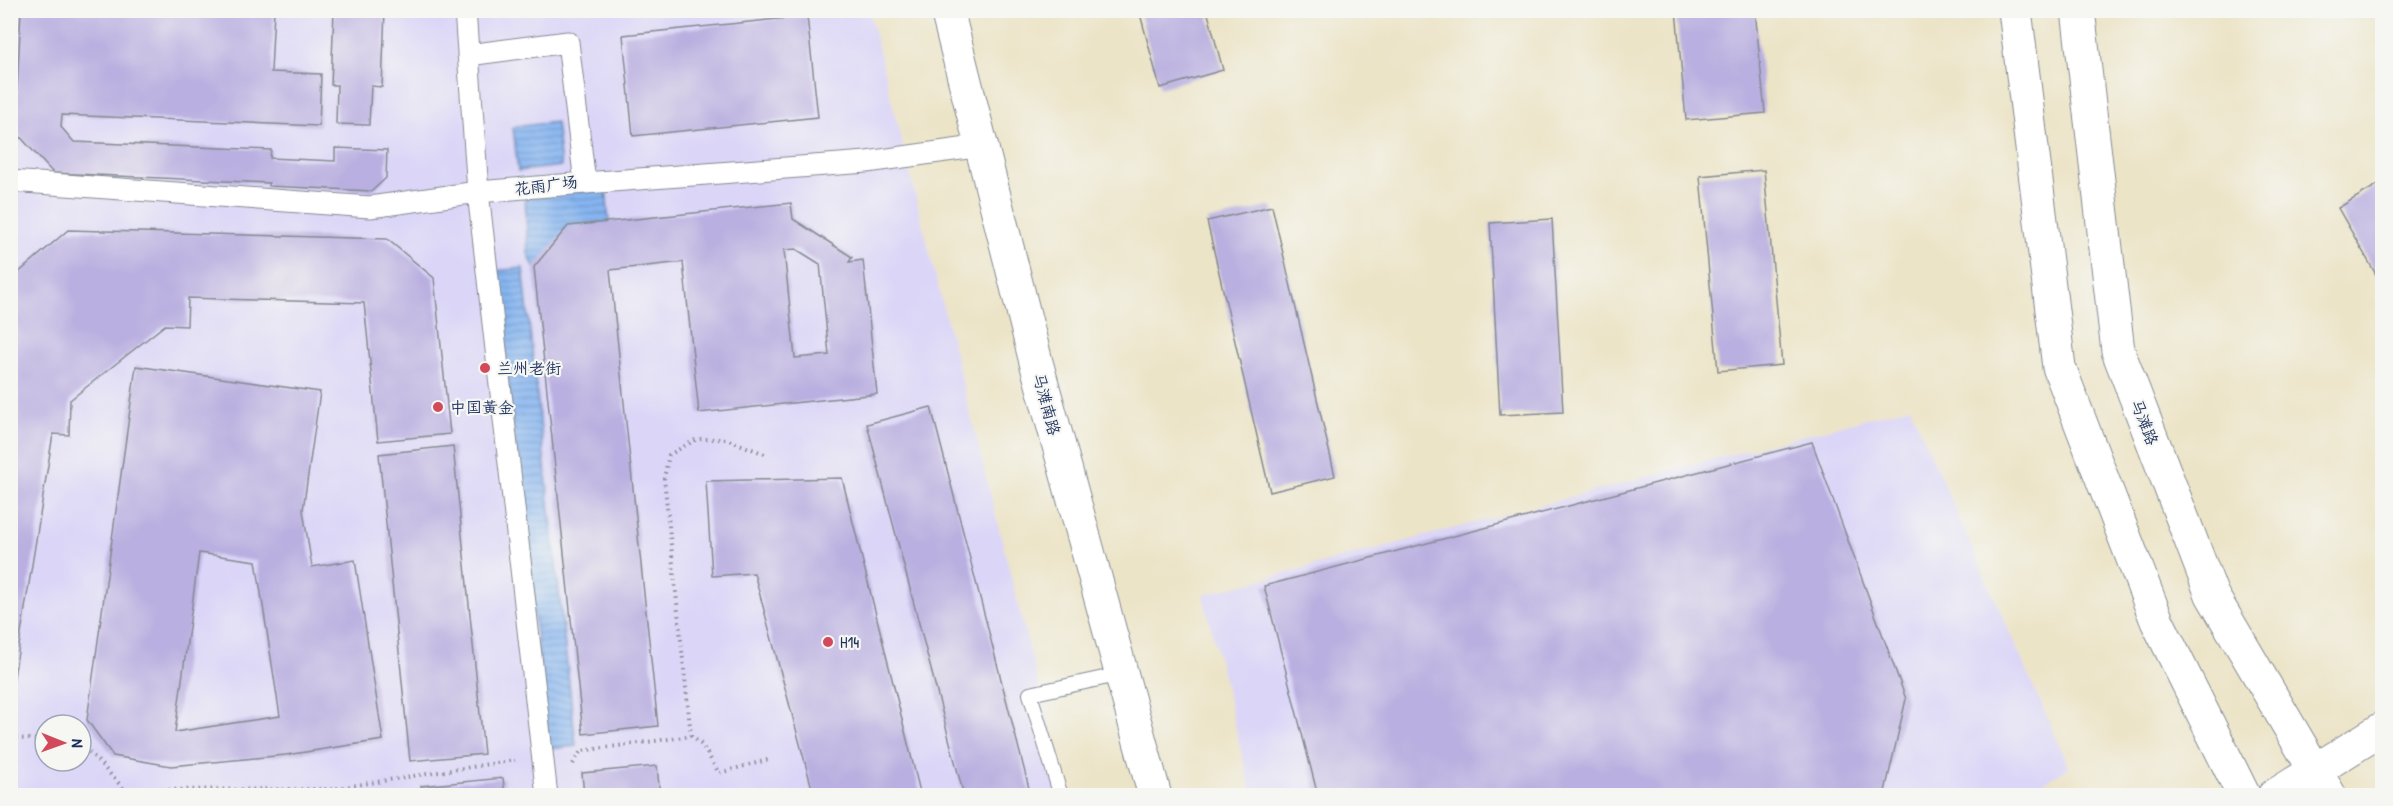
<svg xmlns="http://www.w3.org/2000/svg" width="2393" height="806" font-family="'Patrick Hand','LXGW WenKai TC',sans-serif">
	<style>
		.built { fill: #dbd6f7; fill-rule: evenodd }
		.water { fill: url(#water-rules); stroke: #5072a8; stroke-width: 1.5 }
		.building { fill: #b9afe0; fill-rule: evenodd }
		.lines { fill: none; stroke-linecap: round; stroke-linejoin: round }
		.service-casing { stroke: #848a92; stroke-width: 16 }
		.pedestrian-casing { stroke: #848a92; stroke-width: 23 }
		.secondary-casing { stroke: #848a92; stroke-width: 35 }
		.primary-casing { stroke: #848a92; stroke-width: 35 }
		.path { stroke: #848a92; stroke-width: 4; stroke-dasharray: 1.5 4.5; stroke-linecap: butt }
		.service { stroke: #fff; stroke-width: 14 }
		.pedestrian { stroke: #fff; stroke-width: 21 }
		.secondary { stroke: #fff; stroke-width: 33 }
		.primary { stroke: #fff; stroke-width: 33 }
		.poi-dot { fill: #d1495b; stroke: #f6f6f2; stroke-width: 2 }
		.labels { text-anchor: middle; stroke-width: 4.5; stroke-linejoin: round; paint-order: stroke }
		.street-label { font-size: 16px; fill: #1b2f5e; stroke: #f6f6f2 }
		.poi-label { font-size: 16px; fill: #1b2f5e; stroke: #f6f6f2; text-anchor: start }
	</style>
	<defs>
		<pattern id="water-rules" width="6" height="5" patternUnits="userSpaceOnUse" patternTransform="scale(1.5)"><rect width="6" height="5" fill="#86b5f1"/><path d="M0 2.5h6" fill="none" stroke="#6d94c6"/></pattern>
	</defs>
	<rect width="100%" height="100%" fill="#f6f6f2"/>
	<filter id="ink" filterUnits="userSpaceOnUse"><feTurbulence type="fractalNoise" baseFrequency=".0167" numOctaves="2"/><feDisplacementMap in="SourceGraphic" scale="12" xChannelSelector="R" yChannelSelector="G"/><feConvolveMatrix kernelMatrix="1 2 1 2 8 2 1 2 1" color-interpolation-filters="sRGB"/></filter>
	<filter id="wash" filterUnits="userSpaceOnUse"><feTurbulence type="fractalNoise" baseFrequency=".008" numOctaves="4" result="noise"/><feDisplacementMap in="SourceGraphic" scale="24" xChannelSelector="R" yChannelSelector="G"/><feGaussianBlur stdDeviation="1.35" result="paint"/><feColorMatrix in="noise" values="0 0 0 0 0 0 0 0 0 0 0 0 0 0 0 0 0 1.4 0 .05"/><feComposite in="paint" operator="in"/></filter>
	<g filter="url(#wash)">
		<rect width="100%" height="100%" fill="#ece4c7"/>
		<!-- built -->
		<g class="built">
			<path d="M10,11H869L1066,795H11ZM45,725H81V761H45Z"/>
			<path d="M1910,407L2069,767L2023,796L1252,795L1203,595Z"/>
		</g>
		<!-- water -->
		<g class="water">
			<path d="M556,122L561,166L518,171L513,127Z"/>
			<path d="M606,188L609,223L534,267L528,253L525,196Z"/>
			<path d="M523,268L576,746L549,749L496,271Z"/>
		</g>
		<g id="blocks">
			<!-- building -->
			<g class="building">
				<path d="M21,10H274L271,72L321,74L319,126L62,115L61,127L74,142L271,150L270,158L335,161V148L387,150L386,178L372,191L269,186V183L53,173L15,131Z"/>
				<path d="M334,10H385L382,87L371,86L369,125L336,124L337,85H331Z"/>
				<path d="M1139,10H1207L1223,70L1160,88Z"/>
				<path d="M1676,10H1755L1765,113L1686,120Z"/>
				<path d="M807,16L818,117L633,136L623,35Z"/>
				<path d="M1764,170L1782,365L1718,371L1700,176Z"/>
				<path d="M2382,182V285L2338,208Z"/>
				<path d="M791,203L793,219L852,257L849,262L863,260L877,394L699,413L683,262L610,270L658,726L583,734L534,267L568,226ZM796,249L820,264L829,355L795,358L784,250Z"/>
				<path d="M1272,206L1335,476L1270,492L1207,221Z"/>
				<path d="M1552,219L1563,412L1500,415L1490,223Z"/>
				<path d="M68,230L387,239L434,278L450,434L378,441L364,303L188,298L187,326L165,325L70,400L69,435L53,434L10,702V280Z"/>
				<path d="M136,366L320,392L303,510L312,567L355,560L383,740L286,755L171,766L113,756L87,720ZM199,553L256,561L280,716L175,732Z"/>
				<path d="M931,407L1031,796H964L867,424Z"/>
				<path d="M1812,442L1906,699L1884,796H1318L1264,586Z"/>
				<path d="M453,446L484,754L410,761L379,454Z"/>
				<path d="M842,478L899,707L921,796H814L754,573L712,576L706,481Z"/>
				<path d="M657,766L660,796H584L582,773Z"/>
				<path d="M503,778L505,796H422L421,786Z"/>
			</g>
		</g>
	</g>
	<g filter="url(#ink)">
		<use href="#blocks" fill-opacity="0" stroke="#848a92" stroke-width="1.5"/>
		<g class="lines">
			<defs>
				<path id="service" d="M1061,796L1030,694L1122,674"/>
				<g id="pedestrian">
					<path d="M465,10L478,192L585,183L568,42L468,55"/>
					<path d="M10,181L370,207L478,192L547,796"/>
					<path d="M585,183L867,162L982,146"/>
				</g>
				<g id="secondary">
					<path d="M947,10L1036,362L1155,796"/>
					<path d="M2015,10L2059,367L2157,621L2244,796"/>
					<path d="M2078,10L2118,351L2212,595L2330,796"/>
				</g>
				<path id="primary" d="M2274,796L2382,729"/>
			</defs>
			<!-- service casing -->
			<use href="#service" class="service-casing"/>
			<!-- pedestrian casing -->
			<use href="#pedestrian" class="pedestrian-casing"/>
			<!-- secondary casing -->
			<use href="#secondary" class="secondary-casing"/>
			<!-- primary casing -->
			<use href="#primary" class="primary-casing"/>
			<!-- path -->
			<g class="path">
				<path d="M691,736L664,478L669,455L697,439H726L765,454"/>
				<path d="M10,738L45,740"/>
				<path d="M81,743L125,790L332,789L515,760"/>
				<path d="M573,764L581,751L691,736L702,745L719,773L771,759"/>
			</g>
			<!-- service -->
			<use href="#service" class="service"/>
			<!-- pedestrian -->
			<use href="#pedestrian" class="pedestrian"/>
			<!-- secondary -->
			<use href="#secondary" class="secondary"/>
			<!-- primary -->
			<use href="#primary" class="primary"/>
		</g>
	</g>
	<!-- markers -->
	<g class="poi-dot">
		<circle cx="485" cy="368" r="6"/>
		<circle cx="438" cy="407" r="6"/>
		<circle cx="828" cy="642" r="6"/>
	</g>
	<g class="labels">
		<!-- street labels -->
		<g class="street-label">
			<text transform="translate(546 185) rotate(-7)" y="6">花雨广场</text>
			<text transform="translate(1047 404) rotate(75)" y="6">马滩南路</text>
			<text transform="translate(2145 422) rotate(69)" y="6">马滩路</text>
		</g>
		<!-- poi labels -->
		<g class="poi-label">
			<text x="497" y="374">兰州老街</text>
			<text x="450" y="413">中国黄金</text>
			<text x="840" y="648">H14</text>
		</g>
	</g>
	<!-- margin -->
	<rect width="2393" height="806" fill="none" stroke="#f6f6f2" stroke-width="36"/>
	<!-- north arrow -->
	<g transform="translate(63 743) rotate(91)"><circle r="28" fill="#f6f6f2" stroke="#9ea6b7" stroke-width="1.5"/>
	<path d="M0-4.5L10 22L0 15L-10 22Z" fill="#d1495b"/>
	<text y="-9" font-size="16" font-weight="bold" text-anchor="middle" fill="#1b2f5e">N</text>
	</g>
</svg>
